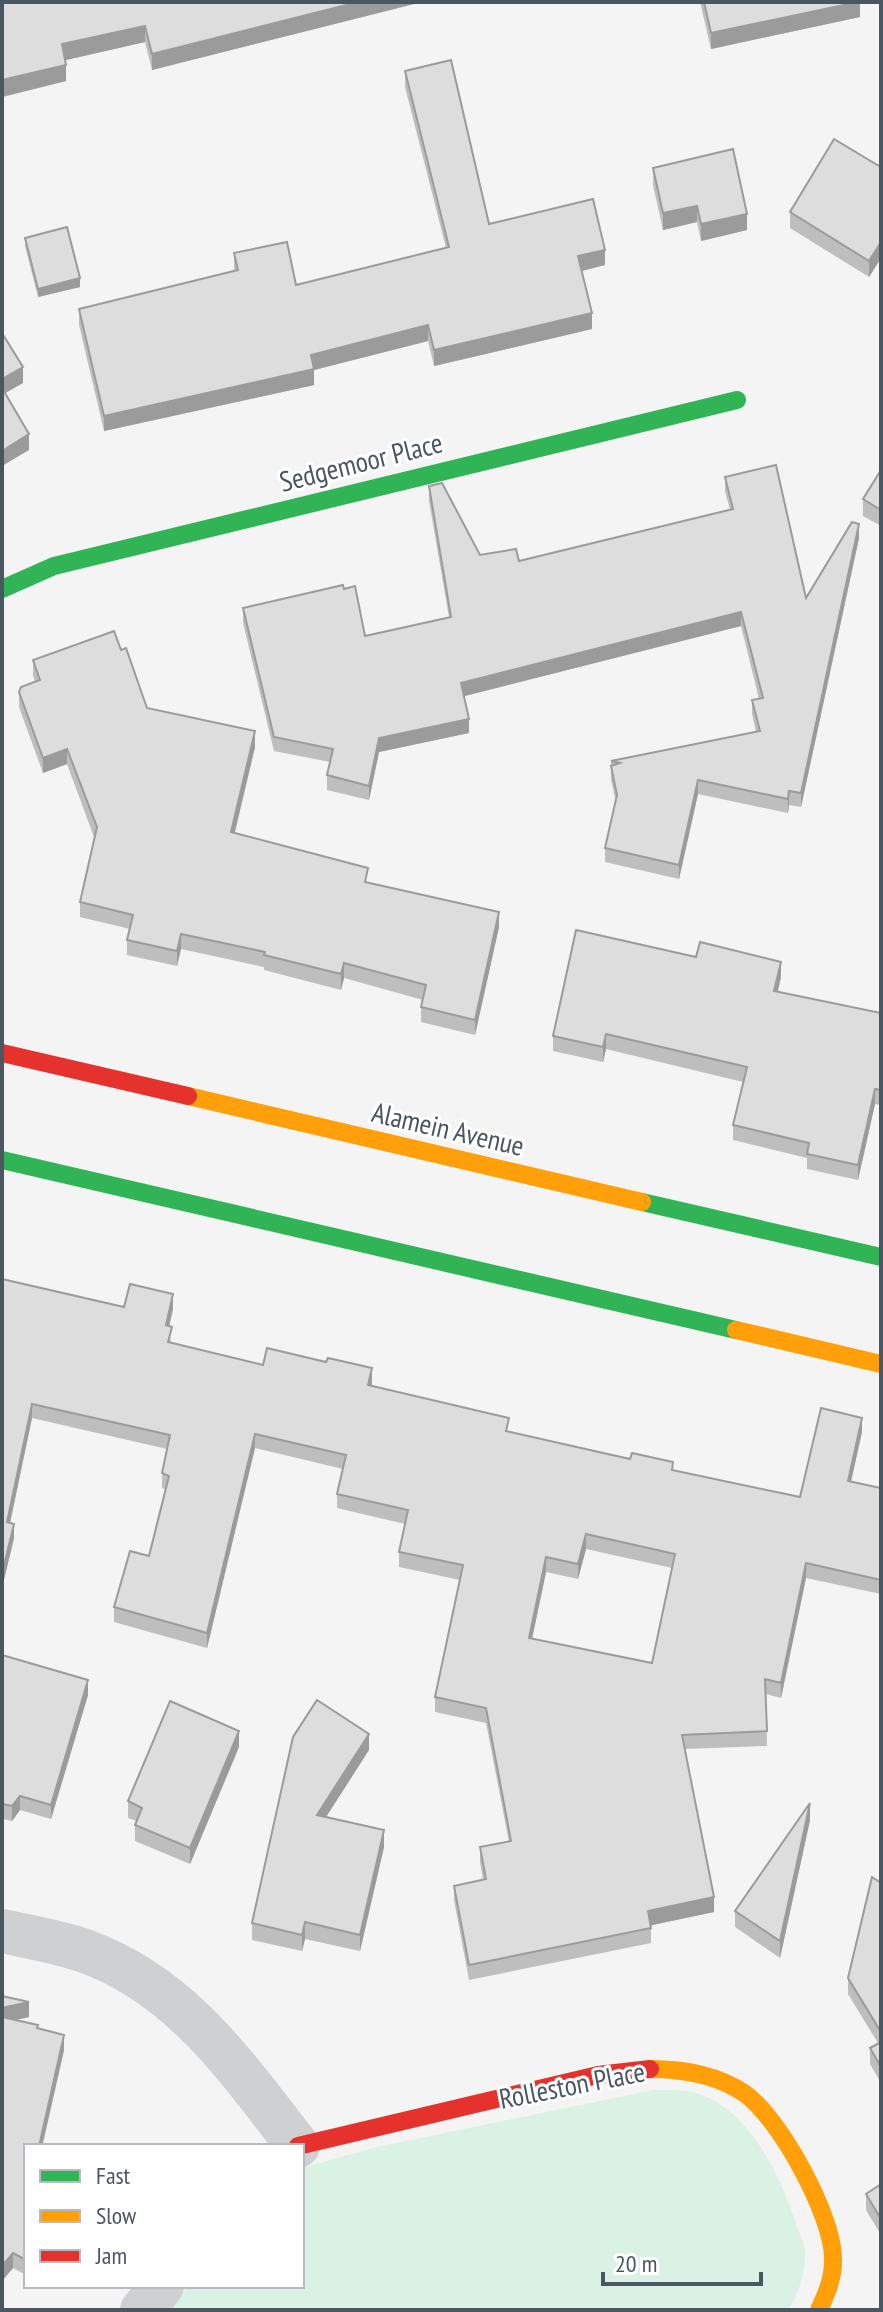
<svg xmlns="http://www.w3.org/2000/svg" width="883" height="2312" font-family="'PT Sans Narrow',sans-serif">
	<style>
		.green { fill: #d9f2e3 }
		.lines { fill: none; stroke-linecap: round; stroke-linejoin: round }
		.street { stroke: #ced0d2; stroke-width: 44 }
		.fast { stroke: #30b455; stroke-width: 18 }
		.slow { stroke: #ff9f0a; stroke-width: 18 }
		.jam { stroke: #e5322d; stroke-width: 18 }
		.wall { fill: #bebebf; fill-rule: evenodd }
		.shaded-wall { fill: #9b9b9b }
		.building { fill: #ddddde; stroke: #9b9b9b; stroke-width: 2; fill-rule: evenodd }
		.labels { text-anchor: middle; stroke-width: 6; stroke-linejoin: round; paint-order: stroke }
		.street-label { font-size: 28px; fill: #4a5661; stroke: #fff }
	</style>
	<rect width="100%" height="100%" fill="#f4f4f4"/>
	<!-- green -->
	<path class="green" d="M653,2090C669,2090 686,2089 702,2095C752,2115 779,2174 795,2221C798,2230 804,2242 805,2251C806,2270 799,2295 788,2310H169L188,2286H302V2168L377,2147Z"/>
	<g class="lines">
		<!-- street -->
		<g class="street">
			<path d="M2,1931C29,1937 59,1942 85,1951C182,1986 237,2068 298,2146"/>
			<path d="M142,2310L162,2286"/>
		</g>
		<!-- fast -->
		<g class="fast">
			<path d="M2,589L54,566L737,400"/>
			<path d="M2,1160L736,1330"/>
			<path d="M642,1202L881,1257"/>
		</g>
		<!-- slow -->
		<g class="slow">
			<path d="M188,1096L642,1202"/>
			<path d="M736,1330L881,1364"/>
			<path d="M650,2069C682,2069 717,2075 744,2093C779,2117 832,2214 833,2257C834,2276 827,2293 819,2310"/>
		</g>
		<!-- jam -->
		<g class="jam">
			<path d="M2,1053L188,1096"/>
			<path d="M298,2146L598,2075L650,2069"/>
		</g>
	</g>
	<!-- wall -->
	<g class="wall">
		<path d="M2,2H422L152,70L145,42L65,60L66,81L2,97Z"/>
		<path d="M700,2H860V17L711,49Z"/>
		<path d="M405,71L489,224L605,265L581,271L592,329L434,366L428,341L314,370V385L104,431L79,325V309L234,271V253L296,285L446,248L405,87Z"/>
		<path d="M881,163V258L869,277L790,228V212L879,166Z"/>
		<path d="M653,168L747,230L701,241L697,222L663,230L653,185Z"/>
		<path d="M25,238L80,287L38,297L25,246Z"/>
		<path d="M881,470V526L863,516V499Z"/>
		<path d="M725,477L806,598L859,538L801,807L789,805L788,813L698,794L679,879L605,862V848L616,802L611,780V761L756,732L752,714V700L759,699L741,626L464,696L469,733L379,752L369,800L327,790V775L330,762L274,751L243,623V608L344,589L365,636L449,617L429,501V486L480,555L519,561L730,510L725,491Z"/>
		<path d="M121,650L147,708L255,747L235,833L368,883L499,927L475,1035L421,1022V1007L423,1000L344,978L341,990L264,970V967L181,949L177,966L127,955V940L130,929L80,917V902L94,837L67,764L43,773L19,707V692L35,682L33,675V660Z"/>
		<path d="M781,977L778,992L881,1013V1105L875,1104L858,1180L807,1169V1158L733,1140V1125L743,1082L606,1049L603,1062L553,1051V1036Z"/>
		<path d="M2,1279L124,1307L173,1309L169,1326L171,1343L263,1365L372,1383L371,1386L509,1431L673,1470L800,1497L862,1432L851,1481L881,1488V1594L806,1578L781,1698L766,1694L767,1746L685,1749L714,1912L651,1925V1943L469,1980L454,1900V1886L483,1880L480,1862V1847L509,1842L486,1723L435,1712V1697L460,1580L399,1567V1552L405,1524L337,1508V1494L343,1469L255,1448L207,1648L114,1622V1607L149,1556L165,1489L162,1488V1473L167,1449L32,1418L10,1523L14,1538L2,1588ZM586,1549L672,1568L652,1663L532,1639L546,1572L578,1579Z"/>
		<path d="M2,1655L88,1695L51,1819L20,1810L12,1821L2,1819Z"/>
		<path d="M239,1747L190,1864L135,1841V1825L137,1821L128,1818V1801Z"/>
		<path d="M369,1750L326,1817L384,1847L360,1951L305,1939L302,1951L252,1940V1923Z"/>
		<path d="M810,1820L780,1958L735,1927V1911Z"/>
		<path d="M881,1883V2083L870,2064V2048L878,2043L848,1994V1978Z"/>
		<path d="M2,1996L29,2017L16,2020L38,2029L64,2050L43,2144L26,2146V2275L13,2268L2,2281Z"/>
		<path d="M881,2184V2235L866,2210V2194Z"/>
	</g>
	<!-- shaded-wall -->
	<g class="shaded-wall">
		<path d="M358,2H422L152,70V54Z"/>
		<path d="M860,2V17L711,49V33Z"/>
		<path d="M145,26V42L62,61V44Z"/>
		<path d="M66,65V81L2,97V80Z"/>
		<path d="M697,206V222L663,230V213Z"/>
		<path d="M747,214V230L701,241V224Z"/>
		<path d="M881,242V258L869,277V261Z"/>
		<path d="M605,250V265L578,272V256Z"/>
		<path d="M80,278V287L38,297V289Z"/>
		<path d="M592,313V329L434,366V350Z"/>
		<path d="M428,325V341L314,370V385L104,431V416L311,355Z"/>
		<path d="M23,367V383L2,395V379Z"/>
		<path d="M29,434V450L2,466V451Z"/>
		<path d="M859,524V538L801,807V793Z"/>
		<path d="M741,612V626L461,697V683Z"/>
		<path d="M469,719V733L379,752L369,800V786L379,738Z"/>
		<path d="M255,731V747L231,847V832Z"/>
		<path d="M67,749V764L43,773V758Z"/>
		<path d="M698,780V794L679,879V865Z"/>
		<path d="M789,791V805L788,813V799Z"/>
		<path d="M499,912V927L475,1035V1020Z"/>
		<path d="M181,934V949L177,966V951Z"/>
		<path d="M781,962V977L774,1006V991Z"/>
		<path d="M344,963V978L341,990V974Z"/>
		<path d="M606,1034V1049L603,1062V1047Z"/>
		<path d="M875,1089V1104L858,1180V1165Z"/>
		<path d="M173,1294V1309L166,1340V1325Z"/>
		<path d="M372,1368V1383L368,1400V1385Z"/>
		<path d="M32,1404V1418L7,1537V1522Z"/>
		<path d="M862,1418V1432L848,1495V1481Z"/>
		<path d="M255,1434V1448L207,1648V1633Z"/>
		<path d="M14,1524V1538L2,1588V1573Z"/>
		<path d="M586,1534V1549L578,1579V1564Z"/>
		<path d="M546,1557V1572L529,1653V1638Z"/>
		<path d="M806,1563V1578L781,1698V1683Z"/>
		<path d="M88,1680V1695L51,1819V1805Z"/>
		<path d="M239,1731V1747L190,1864V1848Z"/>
		<path d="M369,1734V1750L317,1831V1815Z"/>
		<path d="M20,1796V1810L12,1821V1806Z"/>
		<path d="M810,1803V1820L780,1958V1941Z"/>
		<path d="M384,1830V1847L360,1951V1935Z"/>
		<path d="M714,1897V1912L648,1926V1911Z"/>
		<path d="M305,1922V1939L302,1951V1935Z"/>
		<path d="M29,2002V2017L2,2023V2008Z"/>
		<path d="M64,2035V2050L42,2146L40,2142Z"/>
		<path d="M13,2253V2268L2,2281V2266Z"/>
	</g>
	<!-- building -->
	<g class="building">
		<path d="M2,2H358L152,54L145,26L62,44L66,65L2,80Z"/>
		<path d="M704,2H858L711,33Z"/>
		<path d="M451,60L489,224L593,199L605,250L578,256L592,313L434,350L428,325L311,355L314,369L104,416L79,309L238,270L234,253L287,242L296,285L449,247L405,71Z"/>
		<path d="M834,139L879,166L881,163V242L869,261L790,212Z"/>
		<path d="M733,149L747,214L701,224L697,206L663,213L653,168Z"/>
		<path d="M67,227L80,278L38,289L25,238Z"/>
		<path d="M2,333L23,367L2,379Z"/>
		<path d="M2,388L29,434L2,451Z"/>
		<path d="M776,465L806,598L852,522L859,524L801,793L789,791L788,799L698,780L679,865L605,848L617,795L611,766L620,763L611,761L760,731L752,700L763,698L741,612L461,683L469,719L379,738L369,786L327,775L333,749L274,737L243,608L343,585L344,589L355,586L365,636L451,617L429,486L442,483L480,555L516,549L519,561L733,509L725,477Z"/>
		<path d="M881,470V510L863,499Z"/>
		<path d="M114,631L121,650L126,648L147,708L255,731L231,832L368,868L365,882L499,912L475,1020L421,1007L426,985L344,963L341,974L264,955L265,952L181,934L177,951L127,940L133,915L80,902L97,827L67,749L43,758L19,692L21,687L40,680L33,660Z"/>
		<path d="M576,930L696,957L700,942L781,962L774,991L881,1013V1090L875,1089L858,1165L807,1154L809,1143L733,1125L747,1067L606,1034L603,1047L553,1036Z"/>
		<path d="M2,1279L124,1307L130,1284L173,1294L166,1325L172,1327L168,1342L263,1365L267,1348L326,1362L328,1358L372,1368L368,1385L509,1418L506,1431L630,1459L632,1453L673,1462L672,1470L800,1497L821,1408L862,1418L848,1481L881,1488V1580L806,1563L781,1683L765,1679L767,1731L682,1735L714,1897L648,1911L651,1928L469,1965L454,1886L486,1879L480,1847L511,1841L486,1708L435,1697L463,1565L399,1552L408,1510L337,1494L346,1455L255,1434L207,1633L114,1607L130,1551L149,1556L169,1476L162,1473L170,1435L32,1404L7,1522L14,1524L2,1573ZM586,1534L675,1554L652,1663L529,1638L546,1557L578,1564Z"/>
		<path d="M2,1655L88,1680L51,1805L20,1796L12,1806L2,1804Z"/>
		<path d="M317,1700L369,1734L317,1815L384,1830L360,1935L305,1922L302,1935L252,1923L293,1737Z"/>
		<path d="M170,1701L239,1731L190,1848L135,1825L142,1808L128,1801Z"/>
		<path d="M810,1803L780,1941L735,1911Z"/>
		<path d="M872,1877L881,1883V2032L848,1978Z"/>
		<path d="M2,1996L29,2002L2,2008Z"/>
		<path d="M2,2017L38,2025L37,2028L64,2035L40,2142L47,2146H26V2260L13,2253L2,2266Z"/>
		<path d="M881,2042V2067L870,2048Z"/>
		<path d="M881,2184V2219L866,2194Z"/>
	</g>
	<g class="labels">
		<!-- street labels -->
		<g class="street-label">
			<text transform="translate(361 462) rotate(-14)" y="10">Sedgemoor Place</text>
			<text transform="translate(448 1129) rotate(13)" y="10">Alamein Avenue</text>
			<text transform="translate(572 2085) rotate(-11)" y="10">Rolleston Place</text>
		</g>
	</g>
	<!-- border -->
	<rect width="883" height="2312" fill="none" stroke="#4a5661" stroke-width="8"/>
	<!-- legend -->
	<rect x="24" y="2144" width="280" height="144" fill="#ffffff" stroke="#b7bbc0" stroke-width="2"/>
	<rect x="40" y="2170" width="40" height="12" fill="#30b455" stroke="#b7bbc0" stroke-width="2"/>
	<text x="96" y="2184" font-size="24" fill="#4a5661">Fast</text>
	<rect x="40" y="2210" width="40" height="12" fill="#ff9f0a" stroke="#b7bbc0" stroke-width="2"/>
	<text x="96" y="2224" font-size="24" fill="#4a5661">Slow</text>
	<rect x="40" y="2250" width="40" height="12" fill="#e5322d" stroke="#b7bbc0" stroke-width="2"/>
	<text x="96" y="2264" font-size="24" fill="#4a5661">Jam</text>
	<!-- scale -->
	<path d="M603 2272v12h158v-12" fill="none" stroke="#4a5661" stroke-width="4"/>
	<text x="615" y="2272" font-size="24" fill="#4a5661" stroke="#ffffff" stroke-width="6" paint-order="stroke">20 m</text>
</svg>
